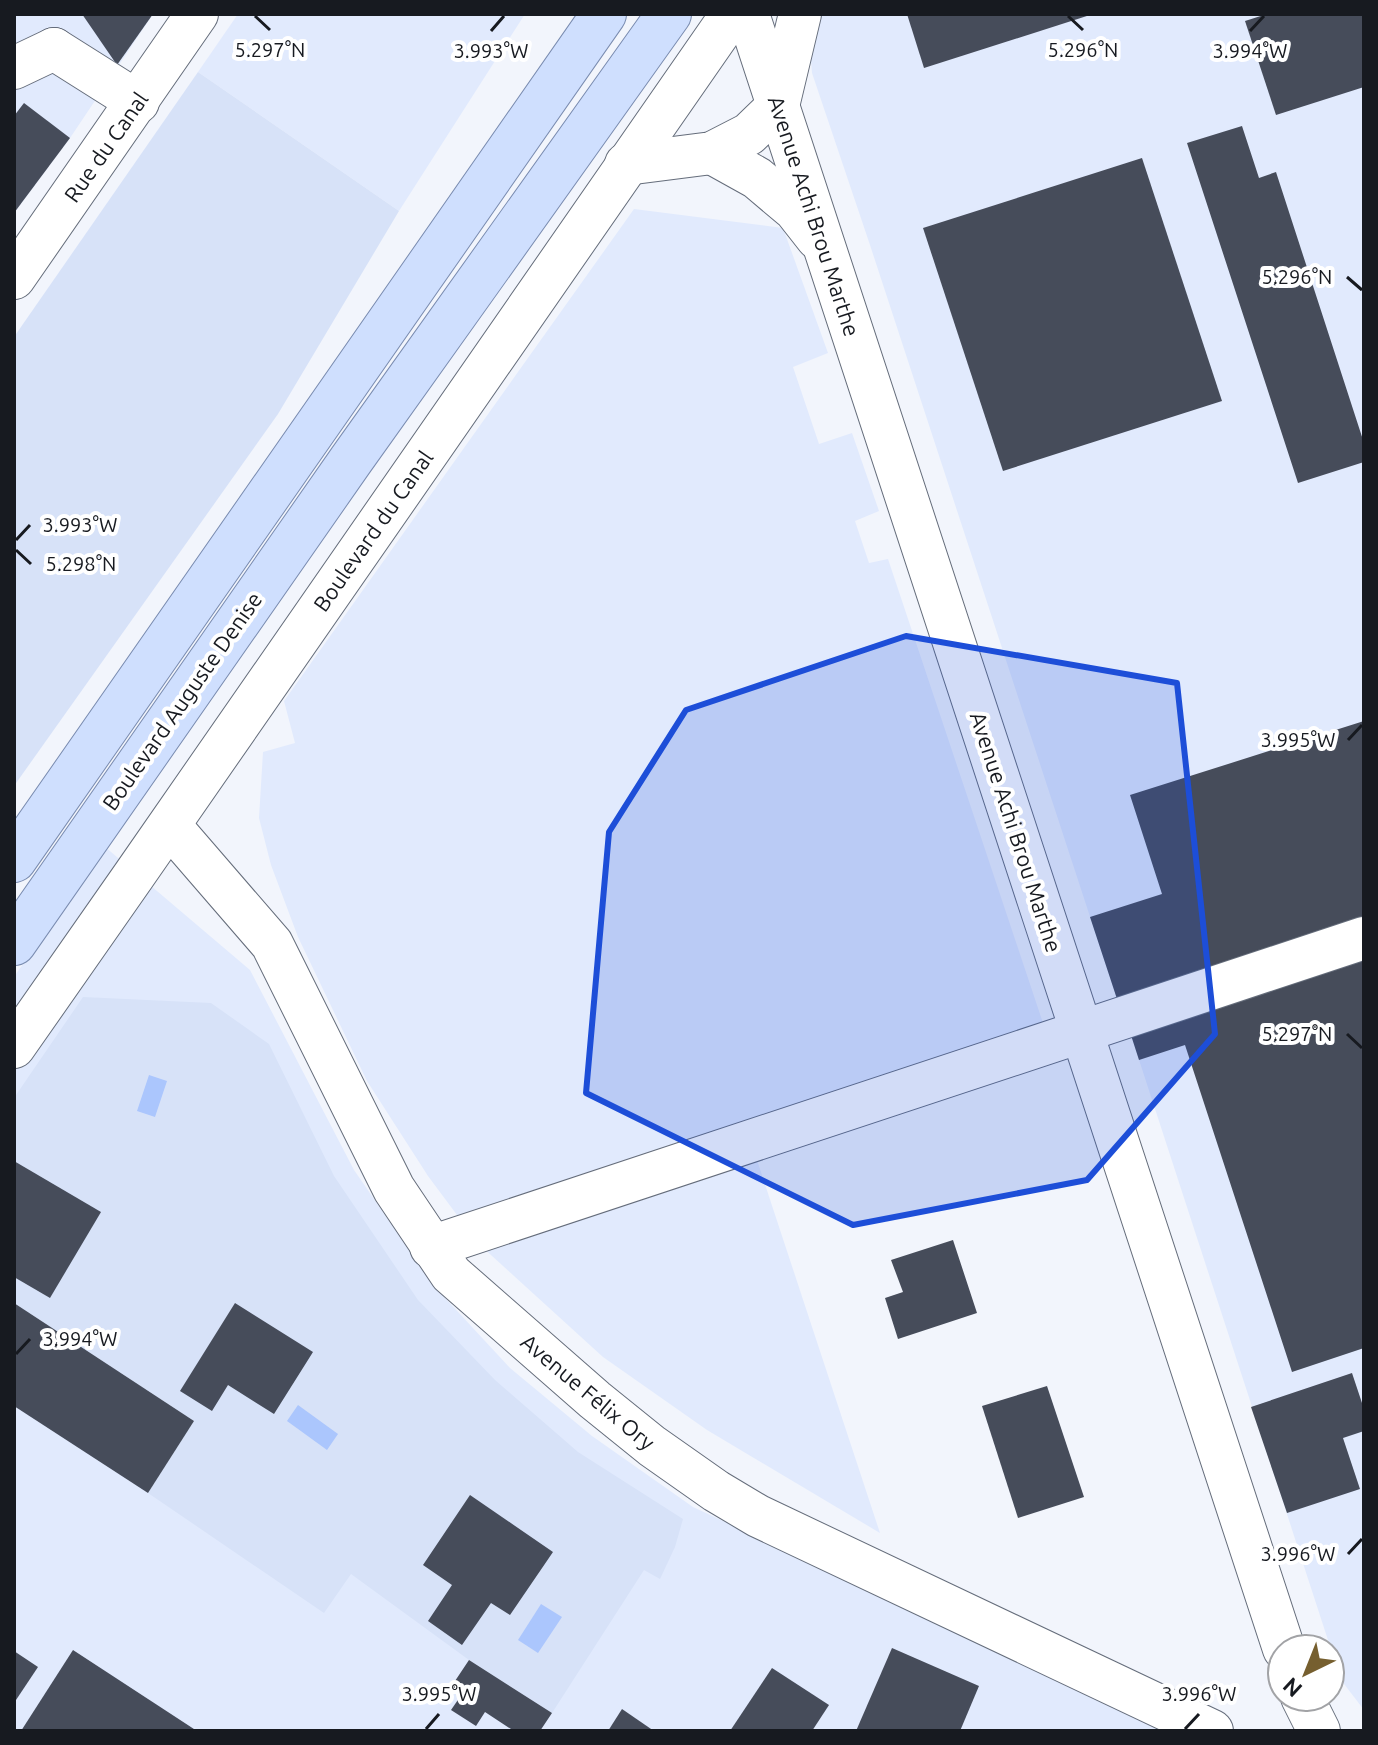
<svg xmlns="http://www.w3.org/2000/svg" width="1378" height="1745" font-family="Ubuntu,sans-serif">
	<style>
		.built { fill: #e1eafd }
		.green { fill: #d7e2f8 }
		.water { fill: #abc6fd }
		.building { fill: #464c5a }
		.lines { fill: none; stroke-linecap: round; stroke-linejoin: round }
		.minor-casing { stroke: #656d7b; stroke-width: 44 }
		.major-casing { stroke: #7a8cb0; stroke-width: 46 }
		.minor { stroke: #fff; stroke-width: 42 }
		.major { stroke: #cfdffe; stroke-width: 44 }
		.marked { fill: #1d4ed8; fill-opacity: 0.2; stroke: #1d4ed8; stroke-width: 6; stroke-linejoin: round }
		.ticks { fill: none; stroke: #171a20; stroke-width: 3 }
		.labels { text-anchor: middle; stroke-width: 8; stroke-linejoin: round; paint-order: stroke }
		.street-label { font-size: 22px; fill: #171a20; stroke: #fff }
		.ticks-label { font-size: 20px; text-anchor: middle; fill: #171a20; stroke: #fff; stroke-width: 8; stroke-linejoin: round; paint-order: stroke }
	</style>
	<rect width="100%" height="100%" fill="#f2f5fc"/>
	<!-- built -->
	<g class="built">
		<path d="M14,14H153L70,138L14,213Z"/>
		<path d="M238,14H525L399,211L198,72Z"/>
		<path d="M813,14H1364V920L1117,999L870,245L812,73L809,35Z"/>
		<path d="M634,209L783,228L828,353L793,367L819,444L852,433L879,511L855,521L869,563L888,559L1045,1029L460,1219L428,1176L367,1081L298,937L271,865L259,818L263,752L295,743L284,701Z"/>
		<path d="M104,846L250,970L354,1170L434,1286L510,1368L592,1436L693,1507L1175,1731H14V977Z"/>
		<path d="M1364,954V1710L1341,1680L1129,1029Z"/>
		<path d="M753,1148L880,1533L707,1430L603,1357L480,1245Z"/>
	</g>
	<!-- green -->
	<g class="green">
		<path d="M198,72L399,211L278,414L14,786V337Z"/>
		<path d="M83,997L211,1003L269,1044L334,1176L418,1300L495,1380L578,1452L683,1519L675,1547L660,1579L644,1570L552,1713L469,1660L351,1574L324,1613L148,1493L194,1421L14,1303V1098Z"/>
	</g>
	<!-- water -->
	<g class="water">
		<path d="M149,1075L167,1081L155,1117L137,1111Z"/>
		<path d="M298,1405L338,1434L327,1450L287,1421Z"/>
		<path d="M541,1604L562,1617L538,1653L518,1640Z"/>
	</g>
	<!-- building -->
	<g class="building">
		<path d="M82,14H153L117,65Z"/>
		<path d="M907,14H1090V15L924,68Z"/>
		<path d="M1267,14H1364V87L1276,115L1245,21Z"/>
		<path d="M24,103L70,138L14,213V116Z"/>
		<path d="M1242,126L1259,178L1276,172L1364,443V462L1298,483L1187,143Z"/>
		<path d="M1142,158L1222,401L1003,471L923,228Z"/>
		<path d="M1364,721V920L1117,999L1090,917L1162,894L1130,795Z"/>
		<path d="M1364,954V1348L1292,1372L1185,1045L1139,1060L1129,1029Z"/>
		<path d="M14,1161L101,1212L50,1298L14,1277Z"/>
		<path d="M953,1240L977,1313L898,1339L885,1298L903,1292L891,1260Z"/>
		<path d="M14,1303L194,1421L148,1493L14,1406Z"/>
		<path d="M235,1303L313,1352L274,1414L228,1385L212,1411L180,1391Z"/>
		<path d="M1352,1373L1364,1409V1431L1343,1438L1360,1489L1287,1513L1251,1407Z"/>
		<path d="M1047,1386L1084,1497L1018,1518L982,1406Z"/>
		<path d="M470,1495L553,1552L510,1615L491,1603L462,1645L428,1621L452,1585L423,1565Z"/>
		<path d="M892,1648L979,1686L960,1731H856Z"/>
		<path d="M73,1650L197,1731H21Z"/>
		<path d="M14,1651L38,1667L14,1703Z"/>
		<path d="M469,1660L552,1713L540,1731H514L485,1712L476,1726L451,1710L462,1694L451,1687Z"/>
		<path d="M772,1668L829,1705L812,1731H730Z"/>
		<path d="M622,1709L654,1731H608Z"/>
	</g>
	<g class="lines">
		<defs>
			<g id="minor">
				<path d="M748,14L1284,1649"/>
				<path d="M54,49L138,102"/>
				<path d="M14,68L54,49"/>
				<path d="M712,153L757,178L795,210L817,238"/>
				<path d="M626,164L712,153L749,134L778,106L800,14"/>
				<path d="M14,278L197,14"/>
				<path d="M170,826L272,944L394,1189L451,1274L595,1400L652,1446L716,1491L758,1516L1212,1731"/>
				<path d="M14,1047C255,704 490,357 732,14"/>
				<path d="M431,1247L1364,938"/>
				<path d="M1302,1697L1319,1731"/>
			</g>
			<g id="major">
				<path d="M14,860L604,14"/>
				<path d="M14,943L351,460L669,14"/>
			</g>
		</defs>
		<!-- minor casing -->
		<use href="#minor" class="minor-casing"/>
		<!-- major casing -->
		<use href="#major" class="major-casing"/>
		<!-- minor -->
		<use href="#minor" class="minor"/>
		<!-- major -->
		<use href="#major" class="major"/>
	</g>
	<!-- marked area -->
	<path class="marked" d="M906,636L1177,683L1215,1034L1087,1180L853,1225L586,1093L609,832L686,710Z"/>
	<!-- ticks -->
	<path class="ticks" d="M255,16L270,30M1068,16L1083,30M491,31L504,16M1250,31L1264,16M1347,277L1362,290M16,540L30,525M16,550L31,564M1348,740L1362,725M1347,1034L1362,1048M16,1354L30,1339M1348,1554L1362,1539M426,1729L439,1714M1185,1729L1199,1714"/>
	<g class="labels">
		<!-- street labels -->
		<g class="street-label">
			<text transform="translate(106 147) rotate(-55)" y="8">Rue du Canal</text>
			<text transform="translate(814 216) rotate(72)" y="8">Avenue Achi Brou Marthe</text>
			<text transform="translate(373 531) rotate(-55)" y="8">Boulevard du Canal</text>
			<text transform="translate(182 701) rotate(-55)" y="8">Boulevard Auguste Denise</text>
			<text transform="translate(1016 832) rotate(72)" y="8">Avenue Achi Brou Marthe</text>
			<text transform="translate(588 1392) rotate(40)" y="8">Avenue Félix Ory</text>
		</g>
	</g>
	<g class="ticks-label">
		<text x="270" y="57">5.297°N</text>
		<text x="1083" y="57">5.296°N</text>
		<text x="491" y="58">3.993°W</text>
		<text x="1250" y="58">3.994°W</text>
		<text x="1297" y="284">5.296°N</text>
		<text x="80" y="532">3.993°W</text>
		<text x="81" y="571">5.298°N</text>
		<text x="1298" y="747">3.995°W</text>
		<text x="1297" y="1041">5.297°N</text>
		<text x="80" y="1346">3.994°W</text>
		<text x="1298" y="1561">3.996°W</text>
		<text x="439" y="1701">3.995°W</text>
		<text x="1199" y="1701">3.996°W</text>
	</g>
	<!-- border -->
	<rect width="1378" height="1745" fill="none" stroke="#171a20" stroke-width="32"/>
	<!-- north arrow -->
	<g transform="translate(1306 1673) rotate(223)"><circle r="38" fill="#ffffff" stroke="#a2a3a6" stroke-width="2"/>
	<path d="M0-6L14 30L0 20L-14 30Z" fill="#765f2f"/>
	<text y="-12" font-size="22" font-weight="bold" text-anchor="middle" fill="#171a20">N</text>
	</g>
</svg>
